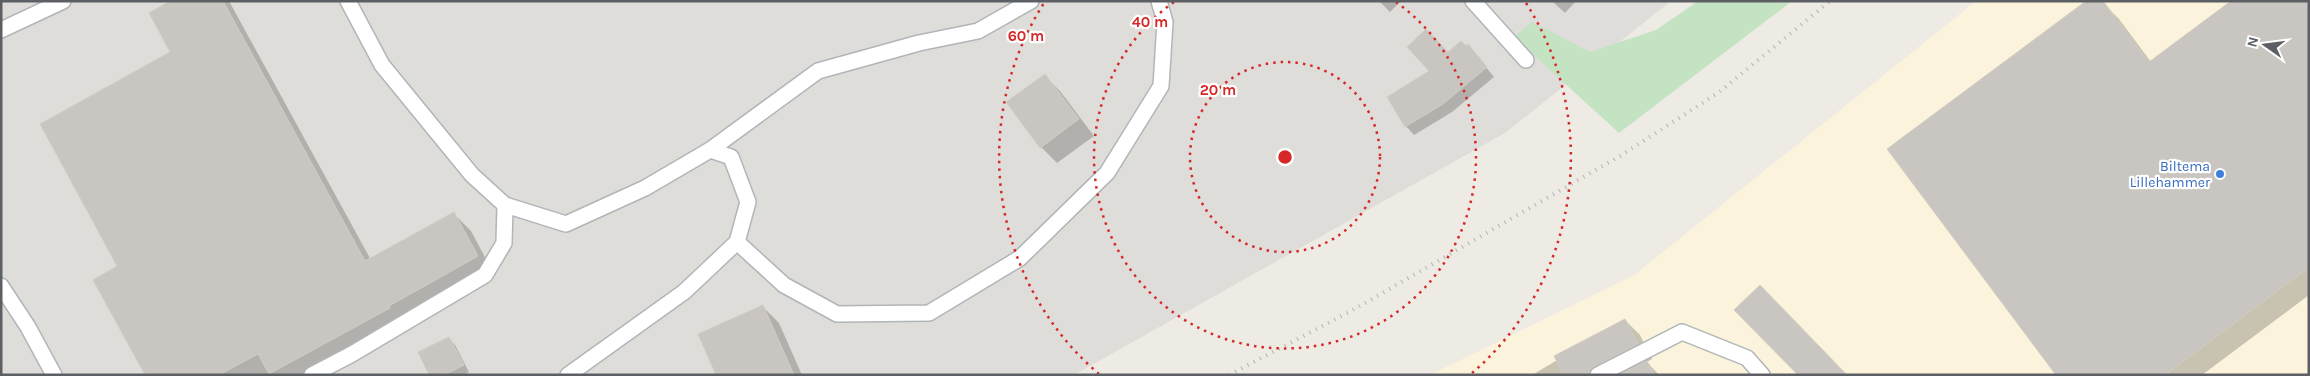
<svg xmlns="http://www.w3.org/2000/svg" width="2310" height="376" font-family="Karla,sans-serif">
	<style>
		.commercial { fill: #fbf3dc }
		.industrial { fill: #dfddd9 }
		.green { fill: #c4e3c3 }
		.shadow { fill: #0003 }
		.building { fill: #c9c6c2; stroke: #d2cdc3 }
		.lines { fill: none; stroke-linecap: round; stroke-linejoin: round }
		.lane-casing { stroke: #b2b5b8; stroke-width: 18 }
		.lane { stroke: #fff; stroke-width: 15 }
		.rail { stroke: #b2b3b4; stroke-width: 4; stroke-dasharray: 1 6; stroke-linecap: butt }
		.ring { fill: none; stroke: #d62828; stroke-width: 2.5; stroke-dasharray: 2.5 5 }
		.shop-dot { fill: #3f7fe0; stroke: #fff; stroke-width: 2 }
		.labels { text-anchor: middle; stroke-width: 4.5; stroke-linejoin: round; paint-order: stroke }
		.shop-label { font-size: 14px; fill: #366cbe; stroke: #fff; text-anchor: end }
		.centre { fill: #d62828; stroke: #fff; stroke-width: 2.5 }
		.ring-label { font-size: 15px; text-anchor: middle; font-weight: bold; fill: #d62828; stroke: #fff; stroke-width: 4.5; stroke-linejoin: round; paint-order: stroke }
	</style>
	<rect width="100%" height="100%" fill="#eeebe4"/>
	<!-- commercial -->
	<path class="commercial" d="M1976,1H2309V375H1430L1634,275Z"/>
	<!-- industrial -->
	<path class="industrial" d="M1,1H1671L1505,133L1074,375H1Z"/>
	<!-- green -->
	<path class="green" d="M1698,1H1792L1619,133L1514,37L1532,22L1590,52L1656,30Z"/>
	<!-- shadow -->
	<g class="shadow">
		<path d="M172,1H229L371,260L454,214L471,231L494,274L316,375H146L119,266L172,53Z"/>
		<path d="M1379,1H1401L1390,12Z"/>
		<path d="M1552,1H1576L1565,13Z"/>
		<path d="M2309,1V295L2202,375H2058L2103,3L2119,19L2151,62Z"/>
		<path d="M1448,54L1476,55L1494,77L1452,112L1414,135L1406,126L1431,71Z"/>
		<path d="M1044,75L1060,91L1094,136L1057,163L1041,147L1008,103Z"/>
		<path d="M763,307L779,323L802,375H717Z"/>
		<path d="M1625,320L1640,335L1652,359L1647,362L1659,375H1532Z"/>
		<path d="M448,338L455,345L469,372L464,375H431Z"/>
	</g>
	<!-- building -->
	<g class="building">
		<path d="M170,1H223L365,261L454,212L478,256L389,306L390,308L269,374L258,354L219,375H145L93,280L117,266L40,124L170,52L149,13Z"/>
		<path d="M2086,1H2103L2149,62L2231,1H2309V267L2165,375H2056L1887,149Z"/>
		<path d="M1426,29L1448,52L1461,41L1466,46L1468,44L1487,67L1443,104L1405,127L1387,97L1429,71L1407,47Z"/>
		<path d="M1045,74L1079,119L1040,148L1006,102Z"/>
		<path d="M1760,285L1847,375H1798L1734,310Z"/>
		<path d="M763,305L794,375H716L698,334Z"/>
		<path d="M1625,319L1638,344L1594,367L1589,375H1564L1554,356Z"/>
		<path d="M449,337L464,365L444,375H429L418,352Z"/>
		<path d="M1647,361L1654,375H1619Z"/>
	</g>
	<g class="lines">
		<defs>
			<g id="lane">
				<path d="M348,1L382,65L472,175L505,205L566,224L645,188L710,150L731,157L748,202L737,242L684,292L568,375"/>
				<path d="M1473,1L1526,60"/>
				<path d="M1,30L63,1"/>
				<path d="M710,150L818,71L919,43L978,31L1031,1"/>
				<path d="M737,242L784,285L837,314L929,313L1020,258L1107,173L1161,86L1165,22L1159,1"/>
				<path d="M1,286L28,327L54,375"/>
				<path d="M312,375L352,354L485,275L504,243L505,205"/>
				<path d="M1598,375L1682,332L1747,358L1762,375"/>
			</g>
		</defs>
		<!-- lane casing -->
		<use href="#lane" class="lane-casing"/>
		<!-- lane -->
		<use href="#lane" class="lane"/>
		<!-- rail -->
		<path class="rail" d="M1229,375L1351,311L1620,156L1718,93L1830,1"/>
	</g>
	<!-- distance rings -->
	<g class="ring">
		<circle cx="1285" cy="157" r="95"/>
		<path d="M1396 2A191 191 0 1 1 1174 2"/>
		<path d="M1099 374A286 286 0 0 1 1044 3M1526 3A286 286 0 0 1 1471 374"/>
	</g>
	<!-- markers -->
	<circle class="shop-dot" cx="2220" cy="174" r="5"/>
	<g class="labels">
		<!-- shop labels -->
		<g class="shop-label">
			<text x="2210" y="171">Biltema<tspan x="2210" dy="16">Lillehammer</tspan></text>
		</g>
	</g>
	<circle cx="1285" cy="157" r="8" class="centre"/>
	<g class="ring-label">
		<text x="1150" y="27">40 m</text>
		<text x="1026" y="41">60 m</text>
		<text x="1218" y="95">20 m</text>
	</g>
	<!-- border -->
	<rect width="2310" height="376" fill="none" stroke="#5c6064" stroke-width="5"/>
	<!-- north arrow -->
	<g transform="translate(2265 45) rotate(284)" stroke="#ffffff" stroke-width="4" paint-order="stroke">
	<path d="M0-4L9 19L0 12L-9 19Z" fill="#5c6064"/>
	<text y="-8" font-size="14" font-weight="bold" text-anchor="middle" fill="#5c6064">N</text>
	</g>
</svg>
